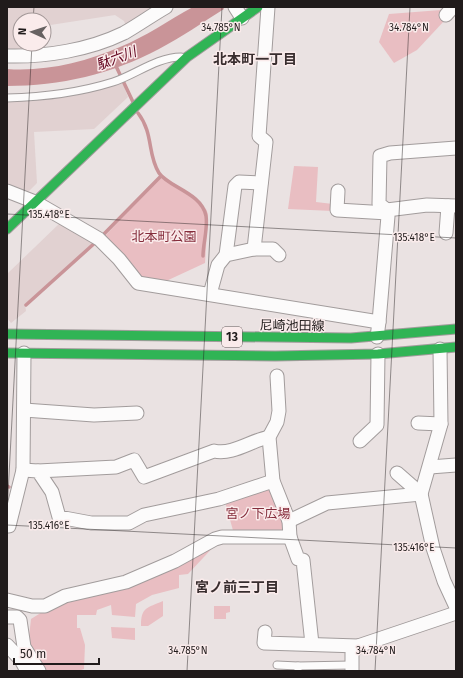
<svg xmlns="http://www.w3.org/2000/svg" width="463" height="678" font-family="'Fira Sans','Noto Sans JP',sans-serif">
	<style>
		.built { fill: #e1d1d1 }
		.green { fill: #e9bec2 }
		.water { fill: #c99498 }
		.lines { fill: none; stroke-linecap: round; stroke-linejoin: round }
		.stream { stroke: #c99498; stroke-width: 3.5 }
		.lane-casing { stroke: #a29c9c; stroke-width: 9 }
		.street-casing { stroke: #a29c9c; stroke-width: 15 }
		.fast-casing { stroke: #a29c9c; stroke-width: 11 }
		.lane { stroke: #fcfbfb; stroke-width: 7 }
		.street { stroke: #fcfbfb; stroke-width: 13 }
		.fast { stroke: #30b455; stroke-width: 9 }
		.ticks { fill: none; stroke: #201b1b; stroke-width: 1; stroke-opacity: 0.45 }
		.labels { text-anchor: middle; stroke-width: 3; stroke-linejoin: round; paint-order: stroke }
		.shield { fill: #faebeb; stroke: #615959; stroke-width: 1 }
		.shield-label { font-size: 12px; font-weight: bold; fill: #201b1b }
		.park-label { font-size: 13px; fill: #852c3b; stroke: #faebeb }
		.street-label { font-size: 13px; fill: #201b1b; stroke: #faebeb }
		.water-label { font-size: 14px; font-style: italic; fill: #630620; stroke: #faebeb }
		.neighbourhood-label { font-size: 14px; font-weight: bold; fill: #382d2e; stroke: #faebeb }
		.ticks-label { font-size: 10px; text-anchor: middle; fill: #201b1b; stroke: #faebeb; stroke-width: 3; stroke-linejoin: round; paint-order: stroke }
	</style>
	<rect width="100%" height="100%" fill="#eae2e2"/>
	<!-- built -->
	<g class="built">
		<path d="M7,7H157L126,26L124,21L115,15L44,26V20H20V44H36V49L7,50Z"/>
		<path d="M122,81L128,97L94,129L34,132L37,183L27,193L7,185V100Z"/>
		<path d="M61,222L94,242L25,304L26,311L11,323L7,318V274Z"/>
	</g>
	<!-- green -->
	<g class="green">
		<path d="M441,10L443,12L445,20L417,50L394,63L379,42L389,14Z"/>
		<path d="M294,166L318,167L316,202L333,204V211L288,209Z"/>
		<path d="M163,175L206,209L208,214L205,263L164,282L143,279L104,237Z"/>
		<path d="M267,487L273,489L286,532L234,534L225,502Z"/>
		<path d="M218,542L188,574L179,575V588L152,595L136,604L135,617L112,615L111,605L97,610L96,615H77V628H80L85,645L84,669L81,670L44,671L28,646L31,619L47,609Z"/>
		<path d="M163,601V616L148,626H141C141,607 147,608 163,601Z"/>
		<path d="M214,606H230V612L226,613V619H214Z"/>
		<path d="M111,627L135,628V640L112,638Z"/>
	</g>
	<!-- water -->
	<path class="water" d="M193,7H223L224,9C203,22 182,37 159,49C112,74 60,86 7,86V69C44,72 86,62 120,47C145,37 169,20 193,7Z"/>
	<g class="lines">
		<!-- stream -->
		<g class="stream">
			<path d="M115,64L133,102"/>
			<path d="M138,113C154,134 147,154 159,173C168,187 202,193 206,216C208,229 203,243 203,256"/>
			<path d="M101,237L161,176"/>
			<path d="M26,305L97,241"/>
			<path d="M7,486L9,487"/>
		</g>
		<defs>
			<g id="lane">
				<path d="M7,98C43,97 78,93 113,82C135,75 157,57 181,57"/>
				<path d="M277,665L298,666"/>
				<path d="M298,671V666L351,665"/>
			</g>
			<g id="street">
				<path d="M235,7L242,18"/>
				<path d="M446,15L453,7"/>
				<path d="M7,56C46,57 89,50 124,33C138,25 152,15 166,7"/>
				<path d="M7,191L35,202L99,239L119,259L138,283L379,322L377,337"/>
				<path d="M338,191L337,210L388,213"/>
				<path d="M387,210L427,205L456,206"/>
				<path d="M446,233L448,206"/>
				<path d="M254,249H273L279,255"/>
				<path d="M226,255L235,186L239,182L261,183"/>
				<path d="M210,294L218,265L226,255L254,249L266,142L259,136L268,7"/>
				<path d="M379,322L388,216L387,210L379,204L380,156L390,153L456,148"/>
				<path d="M440,349L441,424L421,494L433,548L444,581L456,607"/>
				<path d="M24,410L94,415L137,413"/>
				<path d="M418,423L441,424"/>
				<path d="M360,441L377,425L378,354"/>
				<path d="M430,467L456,465"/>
				<path d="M23,470L38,471L52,492L59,517L91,523H129L144,515L219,499L273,481"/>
				<path d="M38,471L116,467L134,460L144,477L214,451C233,455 250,441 269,437"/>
				<path d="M397,473L421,494"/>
				<path d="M289,521L327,503L421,494"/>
				<path d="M7,526H9L23,470L24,353"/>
				<path d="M290,537L298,559L303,560L312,644"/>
				<path d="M7,600L32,606H45L65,596L126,582L175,561L215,539L222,537H290L289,521L273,481L269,437L277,422L279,411L277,376"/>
				<path d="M7,617H17L20,620L24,647L39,671"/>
				<path d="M265,632L264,643L358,646L456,613"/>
				<path d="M7,645L21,660L27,671"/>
				<path d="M352,671V653L358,646"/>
			</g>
			<g id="fast">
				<path d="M7,229L187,57L258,7"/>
				<path d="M7,334L351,338L456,329"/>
				<path d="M7,353L275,356L378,354L456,347"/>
			</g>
		</defs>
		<!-- lane casing -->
		<use href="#lane" class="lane-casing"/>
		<!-- street casing -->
		<use href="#street" class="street-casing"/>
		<!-- fast casing -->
		<use href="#fast" class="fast-casing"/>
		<!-- lane -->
		<use href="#lane" class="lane"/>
		<!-- street -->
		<use href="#street" class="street"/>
		<!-- fast -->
		<use href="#fast" class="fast"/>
	</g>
	<!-- ticks -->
	<path class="ticks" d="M33,20L34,7M7,214L456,238M7,513L32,44M7,525L456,548M187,671L222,7M375,671L410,7"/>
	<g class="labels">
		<!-- shield labels -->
		<rect class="shield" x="222" y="327" width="20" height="20" rx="3"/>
		<g class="shield-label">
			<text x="232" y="341">13</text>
		</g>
		<!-- park labels -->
		<g class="park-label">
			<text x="164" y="241">北本町公園</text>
			<text x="258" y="518">宮ノ下広場</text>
		</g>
		<!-- street labels -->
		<g class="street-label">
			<text transform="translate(292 325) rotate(1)" y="5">尼崎池田線</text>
		</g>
		<!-- water labels -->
		<g class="water-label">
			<text transform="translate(116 58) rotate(-21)" y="5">駄六川</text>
		</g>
		<!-- neighbourhood labels -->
		<g class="neighbourhood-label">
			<text x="255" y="64">北本町一丁目</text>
			<text x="237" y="592">宮ノ前三丁目</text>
		</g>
	</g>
	<g class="ticks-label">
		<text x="221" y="31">34.785°N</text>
		<text x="409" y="31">34.784°N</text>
		<text x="49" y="218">135.418°E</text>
		<text x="414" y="241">135.418°E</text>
		<text x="49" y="529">135.416°E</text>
		<text x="414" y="551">135.416°E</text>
		<text x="188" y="654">34.785°N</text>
		<text x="376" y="654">34.784°N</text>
	</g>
	<!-- border -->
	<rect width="463" height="678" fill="none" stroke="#201b1b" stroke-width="16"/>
	<!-- north arrow -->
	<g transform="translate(32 32) rotate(273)"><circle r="19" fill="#faebeb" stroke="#a39898"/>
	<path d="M0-3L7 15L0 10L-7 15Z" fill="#676161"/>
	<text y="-6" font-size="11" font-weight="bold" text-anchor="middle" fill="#201b1b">N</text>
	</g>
	<!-- scale -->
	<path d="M14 658v6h85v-6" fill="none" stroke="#201b1b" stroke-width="2"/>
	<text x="20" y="658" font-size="12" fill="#201b1b" stroke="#faebeb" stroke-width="3" paint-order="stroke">50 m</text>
</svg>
